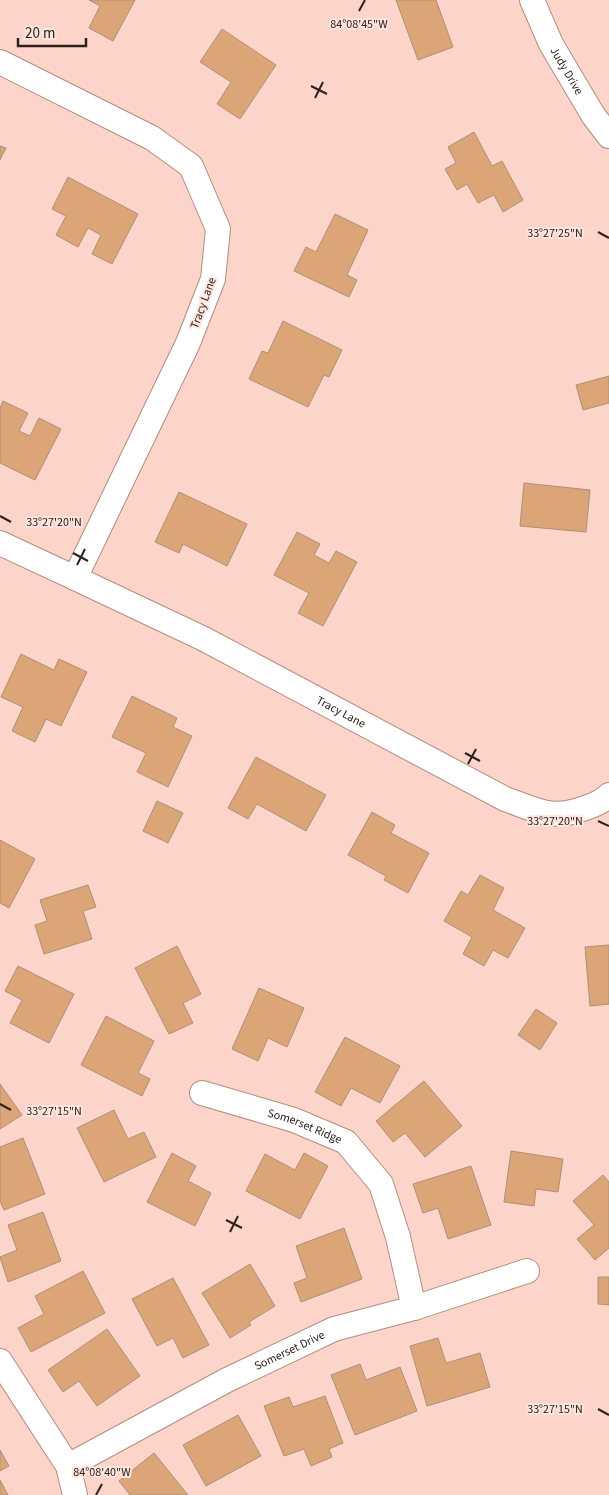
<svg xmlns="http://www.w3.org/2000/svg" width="609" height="1495" font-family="'Source Sans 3',sans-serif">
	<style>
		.building { fill: #dca577; stroke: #ac9079 }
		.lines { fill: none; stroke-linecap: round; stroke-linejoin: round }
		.street-casing { stroke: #b28d82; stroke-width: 26 }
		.street { stroke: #fff; stroke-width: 24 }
		.ticks { fill: none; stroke: #2e201c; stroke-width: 2 }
		.labels { text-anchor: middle; stroke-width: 4; stroke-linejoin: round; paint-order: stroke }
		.street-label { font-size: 12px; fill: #2e201c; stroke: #fee6de }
		.ticks-label { font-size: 12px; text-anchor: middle; fill: #2e201c; stroke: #fee6de; stroke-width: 4; stroke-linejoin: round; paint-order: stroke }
	</style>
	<rect width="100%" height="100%" fill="#fcd4c9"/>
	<!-- building -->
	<g class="building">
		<path d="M89,0H135L113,41L89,28L100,6Z"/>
		<path d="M396,0H436L453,47L418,60Z"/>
		<path d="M222,29L276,65L240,119L217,104L231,82L200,62Z"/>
		<path d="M474,132L492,166L502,161L523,200L503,212L494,195L478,203L467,184L457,190L445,169L456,163L448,147Z"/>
		<path d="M0,146L6,148L0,160Z"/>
		<path d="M68,177L138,214L112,264L92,254L101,235L88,228L78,247L56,235L66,216L52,209Z"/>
		<path d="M335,214L368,230L347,275L357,280L349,297L294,271L306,247L316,252Z"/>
		<path d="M283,321L342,350L329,377L324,375L308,407L249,379L262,351L268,353Z"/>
		<path d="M609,376V403L583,410L576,385Z"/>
		<path d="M3,401L28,413L19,431L30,436L39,418L61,429L35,480L0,463V408Z"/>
		<path d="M524,483L590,490L586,532L520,526Z"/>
		<path d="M179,492L247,524L227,566L183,544L179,553L155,542Z"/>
		<path d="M297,532L320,544L314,555L329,563L336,551L357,562L323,626L298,613L309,593L274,575Z"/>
		<path d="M21,654L54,670L59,659L87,672L61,726L46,719L35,742L12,731L23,707L1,697Z"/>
		<path d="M132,696L177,718L173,727L192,736L168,787L137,772L146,753L112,737Z"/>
		<path d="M256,757L326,795L306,831L257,804L248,819L228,808Z"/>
		<path d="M157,801L183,813L168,843L143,831Z"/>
		<path d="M372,812L395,825L391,833L429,853L408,893L384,880L386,876L348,855Z"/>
		<path d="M0,840L35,859L9,908L0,903Z"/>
		<path d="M480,875L504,888L493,910L525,928L508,958L493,950L484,966L463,954L472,937L444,921L461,891L468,895Z"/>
		<path d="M88,885L96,907L83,911L92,939L44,954L35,925L47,921L40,900Z"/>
		<path d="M609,945V1004L590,1006L585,947Z"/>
		<path d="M177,946L201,994L183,1003L193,1023L169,1034L135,968Z"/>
		<path d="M18,966L74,994L49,1043L10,1023L22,1000L5,991Z"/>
		<path d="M259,988L304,1008L287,1047L268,1038L258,1061L232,1049Z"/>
		<path d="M536,1009L557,1023L540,1050L518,1035Z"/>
		<path d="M106,1016L154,1041L138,1073L150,1079L142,1096L81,1065Z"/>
		<path d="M345,1037L400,1066L380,1103L351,1088L341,1106L315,1092Z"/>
		<path d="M424,1081L462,1126L425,1157L405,1133L393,1142L376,1121Z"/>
		<path d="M0,1084L22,1115L0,1129Z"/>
		<path d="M114,1110L128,1139L144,1132L156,1157L104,1182L77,1128Z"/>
		<path d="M23,1138L45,1194L4,1210L0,1201V1147Z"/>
		<path d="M511,1151L563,1159L558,1192L536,1189L534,1206L504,1202Z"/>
		<path d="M172,1153L196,1166L188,1181L211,1193L195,1226L147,1202Z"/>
		<path d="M304,1153L328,1166L300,1219L246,1191L265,1154L295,1170Z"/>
		<path d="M471,1166L491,1225L448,1239L438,1208L423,1213L413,1184Z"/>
		<path d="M603,1175L609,1182V1248L595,1260L577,1239L594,1225L573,1201Z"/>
		<path d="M43,1212L61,1261L8,1282L0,1257L17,1250L8,1225Z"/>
		<path d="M344,1228L362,1279L301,1302L294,1283L307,1278L296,1246Z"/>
		<path d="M250,1264L275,1306L249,1322L251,1325L230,1338L202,1293Z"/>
		<path d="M83,1271L105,1313L31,1352L18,1328L44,1314L35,1296Z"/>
		<path d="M598,1277H609V1305L598,1304Z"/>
		<path d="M173,1278L209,1345L183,1358L173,1338L157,1346L132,1299Z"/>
		<path d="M107,1329L140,1376L97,1406L79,1381L63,1392L48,1370Z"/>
		<path d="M438,1338L446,1363L480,1353L490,1387L427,1406L410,1346Z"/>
		<path d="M360,1364L366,1380L400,1367L417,1411L355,1435L331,1375Z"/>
		<path d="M325,1396L343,1443L329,1449L332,1457L311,1466L304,1449L284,1456L264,1406L289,1397L293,1407Z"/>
		<path d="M238,1415L261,1456L206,1486L183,1445Z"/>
		<path d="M0,1450L9,1466L0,1471Z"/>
		<path d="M154,1453L188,1495H130L119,1481Z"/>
		<path d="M0,1480L8,1495H0Z"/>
	</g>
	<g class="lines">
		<defs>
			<g id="street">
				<path id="s1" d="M532,0L551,44L593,115L609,136"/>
				<path d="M0,62L152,138L191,166L218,229L213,279L188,343L75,578L0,543"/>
				<path id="s2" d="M75,578L204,639L505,799C537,810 551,821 585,808C595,805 602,802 609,795"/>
				<path id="s3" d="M202,1093L294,1120L346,1142L381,1184L398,1237L414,1308"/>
				<path d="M0,1361L68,1466L75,1495"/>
				<path id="s4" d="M68,1466L227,1380L334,1329L414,1308L527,1271"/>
			</g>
		</defs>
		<!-- street casing -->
		<use href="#street" class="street-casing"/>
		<!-- street -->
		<use href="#street" class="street"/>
	</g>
	<!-- ticks -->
	<path class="ticks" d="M359,11L365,0M311,86L327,94M315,98L323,82M598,232L609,238M0,516L11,522M73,553L88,561M77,565L85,549M465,753L480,761M468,764L476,749M598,821L609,826M0,1104L11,1110M226,1220L242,1228M230,1232L238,1216M598,1409L609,1415M96,1495L102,1484"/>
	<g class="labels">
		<!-- street labels -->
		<g class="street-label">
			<text dy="4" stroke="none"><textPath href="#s1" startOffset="79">Judy Drive</textPath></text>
			<text transform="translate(203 303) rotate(-70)" y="4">Tracy Lane</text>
			<text dy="4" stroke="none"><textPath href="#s2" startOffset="298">Tracy Lane</textPath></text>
			<text dy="4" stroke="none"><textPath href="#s3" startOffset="108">Somerset Ridge</textPath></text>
			<text dy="4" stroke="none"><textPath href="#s4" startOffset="250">Somerset Drive</textPath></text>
		</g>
	</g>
	<g class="ticks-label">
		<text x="359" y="28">84°08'45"W</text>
		<text x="555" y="237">33°27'25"N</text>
		<text x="54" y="526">33°27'20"N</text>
		<text x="555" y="825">33°27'20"N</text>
		<text x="54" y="1115">33°27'15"N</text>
		<text x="555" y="1413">33°27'15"N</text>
		<text x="102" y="1476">84°08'40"W</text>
	</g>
	<!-- scale -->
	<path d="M18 38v8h68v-8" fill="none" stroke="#2e201c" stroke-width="2.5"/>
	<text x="25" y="38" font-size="15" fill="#2e201c" stroke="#fee6de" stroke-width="4" paint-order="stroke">20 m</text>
</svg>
